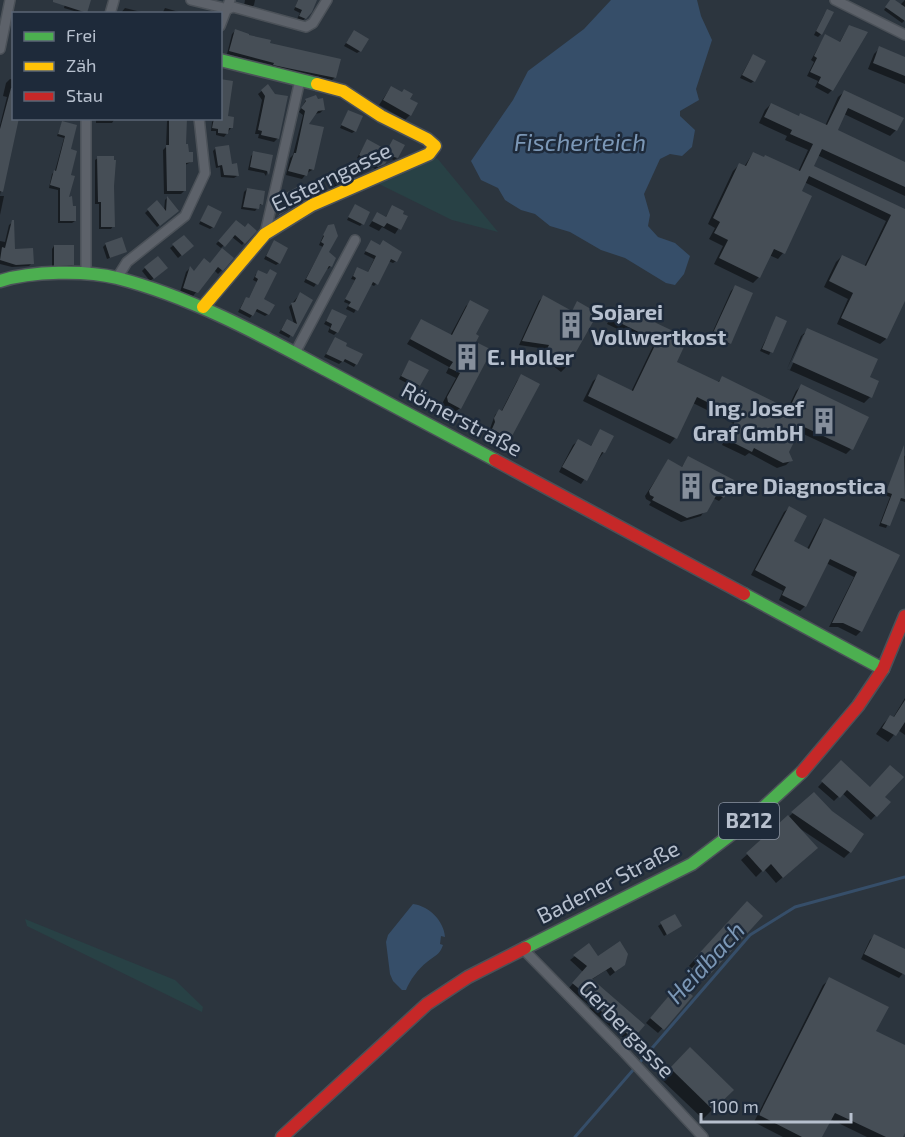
<svg xmlns="http://www.w3.org/2000/svg" width="905" height="1137" font-family="'Exo 2',sans-serif">
	<style>
		.green { fill: #284145 }
		.water { fill: #364e69 }
		.shadow { fill: #0007; fill-rule: evenodd }
		.lines { fill: none; stroke-linecap: round; stroke-linejoin: round }
		.stream { stroke: #364e69; stroke-width: 3 }
		.building { fill: #464e56 }
		.street-casing { stroke: #4b5158; stroke-width: 12 }
		.fast-casing { stroke: #4b5158; stroke-width: 15 }
		.slow-casing { stroke: #4b5158; stroke-width: 15 }
		.jam-casing { stroke: #4b5158; stroke-width: 15 }
		.street { stroke: #5d626a; stroke-width: 9 }
		.fast { stroke: #4caf50; stroke-width: 12 }
		.slow { stroke: #ffc107; stroke-width: 12 }
		.jam { stroke: #c62828; stroke-width: 12 }
		.labels { text-anchor: middle; stroke-width: 5; stroke-linejoin: round; paint-order: stroke }
		.shield { fill: #1e2a3a; stroke: #8993a2; stroke-width: 1.5 }
		.shield-label { font-size: 21px; font-weight: bold; fill: #b7c0ce }
		.street-label { font-size: 22px; fill: #b7c0ce; stroke: #1e2a3a }
		.poi-label { font-size: 22px; font-weight: bold; fill: #b7c0ce; stroke: #1e2a3a; text-anchor: start }
		.water-label { font-size: 24px; font-style: italic; fill: #7c98b7; stroke: #1e2a3a }
	</style>
	<rect width="100%" height="100%" fill="#2c353e"/>
	<!-- green -->
	<g class="green">
		<path d="M437,158L498,232L452,220L377,183Z"/>
		<path d="M25,919L175,980L203,1007L202,1012L27,926Z"/>
	</g>
	<!-- water -->
	<g class="water">
		<path d="M611,0H697L701,16L712,40L696,89L699,100L680,111V116L695,130L692,147L682,156L670,154L660,159L644,194L650,215L648,226L658,237L675,243L690,256L684,274L675,285L666,283L625,258L601,250L570,232L550,226L535,214L521,210L505,200L498,188L481,180L471,161L513,100L528,71L584,29Z"/>
		<path d="M413,904C429,906 444,921 445,937L441,936L440,944L443,945C440,955 434,956 427,962C418,969 410,980 406,990H402L393,981L390,974L386,942L388,935Z"/>
	</g>
	<!-- shadow -->
	<g class="shadow">
		<path d="M66,0H89L84,14L64,8Z"/>
		<path d="M245,0H255L254,5L251,8L244,6Z"/>
		<path d="M298,0H315L307,17L302,21L297,19L300,13L294,10Z"/>
		<path d="M892,0L900,5L905,0V20L902,23L884,10Z"/>
		<path d="M125,8L145,13V14H120Z"/>
		<path d="M165,8L179,12L178,14H162Z"/>
		<path d="M825,13L821,34L818,37L814,35Z"/>
		<path d="M849,26L832,90L828,94L815,87L818,81L807,76L814,62L811,60L825,36L839,43Z"/>
		<path d="M235,31L269,44L335,77L332,80L272,67V65L227,54L232,34Z"/>
		<path d="M354,31L360,51L357,53L344,46Z"/>
		<path d="M880,48L905,58V84L868,69L874,54Z"/>
		<path d="M751,58L754,81L751,83L740,78Z"/>
		<path d="M10,79L14,80V118L0,195V125L7,97L3,96L6,83Z"/>
		<path d="M268,86L278,138L274,142L258,138L259,134H255L262,100L258,94Z"/>
		<path d="M391,87L408,99L410,115L405,120L379,105Z"/>
		<path d="M844,92L896,130L890,136L844,114L836,131L905,164V196L817,155L812,166L905,210V298L886,339L880,344L837,324L848,299L824,287L836,262L842,256L864,267L886,221L804,182L783,253L778,259L769,255L759,277L753,283L714,264L723,246L709,239L715,228L708,224L733,171L739,165L744,167L753,153L798,172L808,150L785,140L787,136L759,123L765,110L771,104L798,117L825,126L838,97Z"/>
		<path d="M306,100L323,110L320,113L314,114L306,124L322,128L312,170L307,173L302,179L286,175L290,158L293,155L303,115L299,112Z"/>
		<path d="M348,111L355,131L352,133L340,128Z"/>
		<path d="M96,118H114V120L112,123H96Z"/>
		<path d="M169,118L191,162L185,165L184,191L181,194H164L163,150L166,147L167,121Z"/>
		<path d="M213,118H220L231,128L224,137L216,135V131H211L212,122L215,119Z"/>
		<path d="M62,123L69,150L67,198L75,221L72,223H58V190L49,188L52,174L55,171L64,138L57,136Z"/>
		<path d="M365,144L387,152L397,158L394,160L387,158L381,166L375,169L357,158Z"/>
		<path d="M216,148L231,165L237,176L234,178L221,177L220,167L216,168L213,151Z"/>
		<path d="M254,153L272,157L266,176L264,173L248,170L251,156Z"/>
		<path d="M98,158L113,226L111,229H99V204H95V160Z"/>
		<path d="M332,173L353,177L334,187L330,176Z"/>
		<path d="M247,189L261,204L255,211L241,209L244,192Z"/>
		<path d="M297,189L300,203L278,215L284,204L279,200Z"/>
		<path d="M0,196H4L0,215Z"/>
		<path d="M167,198L177,211L157,227L145,213L157,202L164,211L165,200Z"/>
		<path d="M208,207L213,227L210,229L199,224Z"/>
		<path d="M392,207L406,217L395,234L382,227L379,231L369,226L377,214L385,218Z"/>
		<path d="M353,209L362,224L360,226L347,220Z"/>
		<path d="M13,222L14,250L32,263L29,266L12,267L0,264V241L5,242L9,225Z"/>
		<path d="M236,222L244,229L254,231L242,245L232,237L221,248L216,244Z"/>
		<path d="M326,230L327,252L331,266L328,269L326,268L314,287L304,282L323,247L319,245Z"/>
		<path d="M184,237L192,246L178,258L170,248Z"/>
		<path d="M106,244L125,252L107,259L103,247Z"/>
		<path d="M272,245L279,263L276,265L264,259Z"/>
		<path d="M369,245L396,261L393,263L388,261L376,284L374,286L370,284L354,313L346,309L349,304L344,302L355,280L351,279L355,272L367,274L374,259L364,254Z"/>
		<path d="M54,246L73,265L70,267L52,268V249Z"/>
		<path d="M218,254L222,270L218,274L214,270L193,296L180,292L186,272L190,268L193,273L210,265Z"/>
		<path d="M145,268L163,271L150,281L142,271Z"/>
		<path d="M256,274L266,276L262,300L268,314L265,316L255,311L250,318L238,312L244,301L248,300L257,282L253,280Z"/>
		<path d="M735,287L729,343L725,347L709,340L731,291Z"/>
		<path d="M300,294L310,300L289,338L279,333L285,323L294,324L289,307Z"/>
		<path d="M543,297L571,312L578,303L566,367L561,372L548,362L549,359L542,355L546,349L519,345L539,301Z"/>
		<path d="M471,302L474,343L460,408L455,412L444,406L443,402L456,378L446,373L449,367L407,344L422,321L450,336L466,306Z"/>
		<path d="M619,307L686,339L675,362L717,383L722,378L787,410L796,391L801,386L851,449L846,454L797,431L788,452L791,460L786,465L777,468L749,453L745,456L722,445L733,423L693,403L675,438L670,444L583,401L593,381L599,376L631,392L653,346L607,324L613,312Z"/>
		<path d="M332,311L337,332L334,335L328,332L330,327L324,324Z"/>
		<path d="M777,318L785,322L769,355L760,351Z"/>
		<path d="M808,330L868,378L870,397L864,403L787,369L801,336ZM803,335H806L790,370L787,369Z"/>
		<path d="M335,339L344,346L356,364L354,367L343,361L339,364L324,357Z"/>
		<path d="M407,365L419,385L416,388L399,379Z"/>
		<path d="M521,376L511,435L507,440L500,436L497,439L488,434L495,415L499,411L501,412L517,381Z"/>
		<path d="M601,430L612,437L603,453L581,484L559,472L573,445L578,441L590,447Z"/>
		<path d="M902,455L905,456V502L899,500L886,528L879,526L890,497L885,495Z"/>
		<path d="M688,458L723,497L719,501L713,498L701,516L681,522L649,505L651,502L646,499L645,496L668,461L681,468Z"/>
		<path d="M789,508L792,541L807,549L820,524L824,520L898,556L861,631L856,636L838,627H829L854,577L826,563L805,606L800,611L779,600L783,591L751,575L784,512Z"/>
		<path d="M905,698V735L898,730L888,742L876,734L884,723L890,717L893,718Z"/>
		<path d="M841,762L870,789L888,802L871,820L842,793L834,801L818,787Z"/>
		<path d="M814,794L850,852L844,858L799,828L809,855L776,883L764,869L756,877L741,860Z"/>
		<path d="M740,909L761,916L696,986L686,977L693,969L689,966Z"/>
		<path d="M674,916L677,928L664,936L658,926Z"/>
		<path d="M875,935L905,951V971L899,978L861,959L870,940Z"/>
		<path d="M589,945L598,958L619,969L610,976L606,970L591,980L643,1025L628,1042L589,1008L591,1007L569,988L583,972L570,960Z"/>
		<path d="M830,979L874,1032L905,1047V1130L901,1137H867L830,1119L821,1137H783L754,1122L823,985Z"/>
		<path d="M674,991L691,997L658,1033L646,1023Z"/>
		<path d="M690,1049L732,1090L703,1119L661,1079Z"/>
	</g>
	<g class="lines">
		<!-- stream -->
		<path class="stream" d="M575,1137L750,935L795,907L905,877"/>
	</g>
	<!-- building -->
	<g class="building">
		<path d="M53,0H91L87,13L53,2Z"/>
		<path d="M298,0H317L312,12L306,19L299,16L302,10L295,7Z"/>
		<path d="M890,0H895L905,7V21L885,7Z"/>
		<path d="M827,9L834,12L822,35L816,31Z"/>
		<path d="M849,25L868,32L833,91L818,83L821,77L810,72L817,58L814,56L825,34L840,42Z"/>
		<path d="M235,29L249,34V35L271,40L270,43L341,59L336,78L287,68L273,65L274,63L229,51Z"/>
		<path d="M354,30L369,39L361,52L346,43Z"/>
		<path d="M879,46L905,57V76L873,63Z"/>
		<path d="M753,54L766,61L755,82L742,75Z"/>
		<path d="M220,79L233,81L228,116L234,117L233,128H229L228,134L218,133V129L212,128L214,118H220Z"/>
		<path d="M268,84L275,94L288,96L279,139L261,135L262,131L258,130L265,96L261,90Z"/>
		<path d="M391,86L402,92L404,89L413,94L410,99L418,103L411,116L383,100Z"/>
		<path d="M11,88H14V118H19L3,192L0,191V129Z"/>
		<path d="M844,90L904,118L897,131L848,108L838,130L905,162V187L822,149L814,166L905,209V301L887,339L841,318L853,293L829,281L842,255L866,266L891,215L809,176L802,191L812,196L785,254L774,249L760,278L719,258L728,240L714,233L720,222L713,218L739,163L746,166L753,152L764,157L765,155L800,171L813,144L790,134L792,130L764,117L771,103L799,116L800,113L827,125Z"/>
		<path d="M316,95L318,99L323,98L325,110L318,111L309,124L324,127L314,170L309,169L307,176L288,171L294,153H296L305,111L301,108L306,101L305,99Z"/>
		<path d="M348,110L363,116L356,132L341,125Z"/>
		<path d="M169,118H187L186,144H188L189,152H193V162L186,163V191H167L166,145H169Z"/>
		<path d="M62,121L77,125L71,149L77,151L71,175L75,176L69,197L72,196L73,206H76V221H60V188L50,185L54,170L56,171L65,136L58,134Z"/>
		<path d="M367,139L387,150L393,139L405,145L398,158L390,156L385,164L378,167L359,155Z"/>
		<path d="M229,145L232,164L237,163L239,176L224,175L222,165L218,166L215,147Z"/>
		<path d="M253,151L273,155L269,175L267,171L250,167Z"/>
		<path d="M97,156H114V160H116L114,186L115,227H101V202H98Z"/>
		<path d="M350,164L355,177L337,185L332,172Z"/>
		<path d="M297,187L304,200L278,216L286,201L280,196Z"/>
		<path d="M247,188L265,191L263,205L260,204L259,209L243,207Z"/>
		<path d="M167,196L179,211L160,226L147,209L157,200L166,211Z"/>
		<path d="M355,204L370,212L364,225L348,217Z"/>
		<path d="M208,205L222,212L214,228L200,221Z"/>
		<path d="M392,205L404,211L403,214L408,216L401,230L387,223L384,227L372,221L377,212L386,217Z"/>
		<path d="M12,220H14L15,249L33,248L34,264L16,265L0,260L2,247L5,248Z"/>
		<path d="M236,220L245,227L248,223L257,231L245,244L235,235L225,247L218,241Z"/>
		<path d="M334,224L338,236L329,252L336,258L332,267L329,266L318,285L306,279L324,244L321,242L324,236L323,235L328,225Z"/>
		<path d="M184,235L194,246L182,256L172,244Z"/>
		<path d="M122,237L127,252L110,258L105,243Z"/>
		<path d="M274,240L288,248L280,264L266,256Z"/>
		<path d="M371,240L380,245L383,240L402,252L397,262L391,259L378,285L373,282L358,311L348,306L351,302L345,299L356,278L353,276L357,267L368,272L376,256L365,251Z"/>
		<path d="M54,245H74V265L54,266Z"/>
		<path d="M222,248L234,258L223,271L218,267L198,293L183,288L190,266L194,271L204,258L210,263Z"/>
		<path d="M158,256L168,268L154,279L144,267Z"/>
		<path d="M270,269L277,273L264,299L275,305L269,315L257,309L253,316L240,309L246,297L249,298L258,279L255,277L258,270L267,274Z"/>
		<path d="M735,285L753,293L731,344L712,335Z"/>
		<path d="M300,292L313,300L293,337L281,330L287,319L297,324L291,303L295,302Z"/>
		<path d="M543,295L572,311L577,301L598,313L567,368L551,357L553,354L546,351L549,345L522,341Z"/>
		<path d="M470,300L489,310L476,334L479,336L476,342L492,350L461,409L448,402L447,397L460,373L449,368L453,362L410,339L421,319L452,335Z"/>
		<path d="M618,305L688,338L677,362L719,382L722,376L789,409L801,384L869,417L853,450L802,426L789,452L793,461L783,463L754,448L752,452L726,439L737,417L697,397L677,439L588,396L598,374L633,391L657,341L612,319Z"/>
		<path d="M332,309L347,316L338,333L330,329L332,324L326,321Z"/>
		<path d="M776,316L787,321L773,353L762,349Z"/>
		<path d="M807,328L878,359L870,377L879,381L872,398L792,362Z"/>
		<path d="M335,337L347,343L346,346L363,354L357,365L345,359L343,362L326,354Z"/>
		<path d="M409,360L429,370L420,386L401,376Z"/>
		<path d="M521,374L540,384L512,436L505,432L503,435L492,429L495,422L494,418L499,409L502,411Z"/>
		<path d="M600,429L614,436L605,453L602,452L587,481L562,467L578,439L591,446Z"/>
		<path d="M904,445L905,499L901,498L890,526L881,523L892,494L886,492Z"/>
		<path d="M688,456L734,480L724,498L717,494L707,512L687,518L652,500L654,497L650,495L649,491L668,459L682,467Z"/>
		<path d="M789,506L807,516L794,541L809,549L824,518L900,555L862,632L843,623H832L857,572L830,559L806,607L782,595L786,587L755,570Z"/>
		<path d="M905,700V722L896,736L882,728L890,715L894,717Z"/>
		<path d="M841,760L870,787L890,765L904,777L885,797L891,802L877,817L847,790L840,798L821,781Z"/>
		<path d="M814,792L832,811L864,834L851,853L791,812Z"/>
		<path d="M788,815L818,848L783,878L771,864L763,872L746,853Z"/>
		<path d="M747,901L763,916L704,981L691,969L698,962L694,959Z"/>
		<path d="M675,914L682,926L667,935L660,922Z"/>
		<path d="M874,934L905,949V975L864,954Z"/>
		<path d="M620,941L628,954L625,965L615,972L611,967L592,979L645,1025L633,1039L592,1003L594,1001L572,983L587,966L573,955L589,943L598,956Z"/>
		<path d="M829,977L889,1007L876,1031L905,1045V1133L903,1137H886L835,1113L822,1137H802L759,1115Z"/>
		<path d="M679,984L693,996L664,1030L650,1018Z"/>
		<path d="M690,1047L734,1090L713,1110L670,1068Z"/>
	</g>
	<g class="lines">
		<defs>
			<g id="street">
				<path d="M191,0L228,9L233,7L306,27L313,23L327,0"/>
				<path d="M835,0L905,35"/>
				<path d="M110,14L114,0"/>
				<path d="M220,26L230,0"/>
				<path d="M0,49L10,0"/>
				<path d="M265,234L300,80"/>
				<path d="M86,273V118"/>
				<path d="M117,278L127,262L185,216L205,173L199,118"/>
				<path d="M295,353L355,240"/>
				<path d="M523,949L621,1049L703,1137"/>
			</g>
			<g id="fast">
				<path d="M220,60L317,84"/>
				<path d="M0,281C31,271 86,270 117,278C191,297 259,334 326,370C382,400 438,430 495,460"/>
				<path d="M744,594L883,669"/>
				<path d="M525,948L692,864L750,820L802,772"/>
			</g>
			<path id="slow" d="M203,307L265,234L312,205L429,154L435,146L427,139L381,116L343,91L317,84"/>
			<g id="jam">
				<path d="M495,460L744,594"/>
				<path d="M802,772L858,706L883,669L905,616"/>
				<path d="M282,1137L427,1004L468,977L525,948"/>
			</g>
		</defs>
		<!-- street casing -->
		<use href="#street" class="street-casing"/>
		<!-- fast casing -->
		<use href="#fast" class="fast-casing"/>
		<!-- slow casing -->
		<use href="#slow" class="slow-casing"/>
		<!-- jam casing -->
		<use href="#jam" class="jam-casing"/>
		<!-- street -->
		<use href="#street" class="street"/>
		<!-- fast -->
		<use href="#fast" class="fast"/>
		<!-- slow -->
		<use href="#slow" class="slow"/>
		<!-- jam -->
		<use href="#jam" class="jam"/>
	</g>
	<!-- icons -->
	<defs>
		<symbol id="building-bare" viewBox="-9 -9 18 18"><path d="M-4-6H4V6H1V3H-1V6H-4ZM-2.5-4.3h1.7v1.8h-1.7ZM.8-4.3h1.7v1.8H.8ZM-2.5-1h1.7V.8h-1.7ZM.8-1h1.7V.8H.8Z" fill="#868f9c" stroke="#1e2a3a" stroke-width="2.5" paint-order="stroke"/></symbol>
	</defs>
	<g fill-rule="evenodd">
		<use href="#building-bare" x="552" y="306" width="38" height="38"/>
		<use href="#building-bare" x="448" y="338" width="38" height="38"/>
		<use href="#building-bare" x="805" y="402" width="38" height="38"/>
		<use href="#building-bare" x="672" y="467" width="38" height="38"/>
	</g>
	<g class="labels">
		<!-- shield labels -->
		<rect class="shield" x="719" y="803" width="60" height="36" rx="4.5"/>
		<g class="shield-label">
			<text x="749" y="828">B212</text>
		</g>
		<!-- street labels -->
		<g class="street-label">
			<text transform="translate(331 177) rotate(-26)" y="8">Elsterngasse</text>
			<text transform="translate(462 419) rotate(28)" y="8">Römerstraße</text>
			<text transform="translate(608 882) rotate(-27)" y="8">Badener Straße</text>
			<text transform="translate(627 1029) rotate(46)" y="8">Gerbergasse</text>
		</g>
		<!-- poi labels -->
		<g class="poi-label">
			<text x="591" y="320">Sojarei<tspan x="591" dy="25">Vollwertkost</tspan></text>
			<text x="487" y="365">E. Holler</text>
			<text x="804" y="416" text-anchor="end">Ing. Josef<tspan x="804" dy="25">Graf GmbH</tspan></text>
			<text x="711" y="494">Care Diagnostica</text>
		</g>
		<!-- water labels -->
		<g class="water-label">
			<text x="580" y="151">Fischerteich</text>
			<text transform="translate(706 963) rotate(-47)" y="8">Heidbach</text>
		</g>
	</g>
	<!-- legend -->
	<rect x="12" y="12" width="210" height="108" fill="#1e2a3a" stroke="#5b6675" stroke-width="1.5"/>
	<rect x="24" y="32" width="30" height="9" fill="#4caf50" stroke="#5b6675" stroke-width="1.5"/>
	<text x="66" y="42" font-size="18" fill="#b7c0ce">Frei</text>
	<rect x="24" y="62" width="30" height="9" fill="#ffc107" stroke="#5b6675" stroke-width="1.5"/>
	<text x="66" y="72" font-size="18" fill="#b7c0ce">Zäh</text>
	<rect x="24" y="92" width="30" height="9" fill="#c62828" stroke="#5b6675" stroke-width="1.5"/>
	<text x="66" y="102" font-size="18" fill="#b7c0ce">Stau</text>
	<!-- scale -->
	<path d="M701 1113v9h150v-9" fill="none" stroke="#b7c0ce" stroke-width="3"/>
	<text x="710" y="1113" font-size="18" fill="#b7c0ce" stroke="#1e2a3a" stroke-width="4.5" paint-order="stroke">100 m</text>
</svg>
